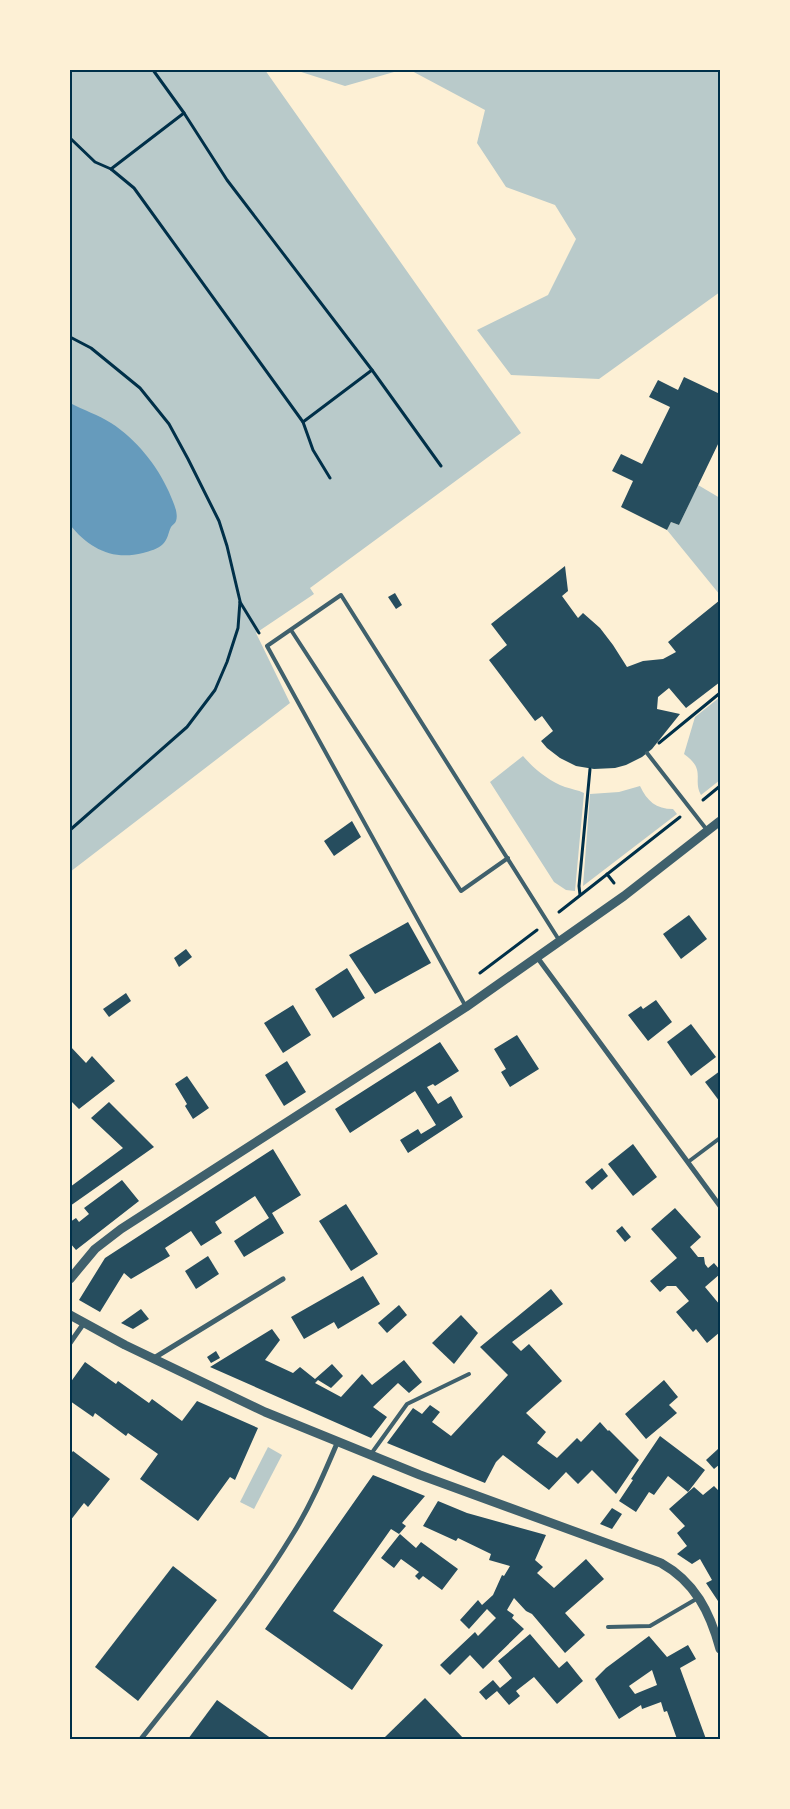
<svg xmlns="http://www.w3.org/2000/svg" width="790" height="1809" font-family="Karla,sans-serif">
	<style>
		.green { fill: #b9caca }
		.water { fill: #669bbc }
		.building { fill: #264d5e; fill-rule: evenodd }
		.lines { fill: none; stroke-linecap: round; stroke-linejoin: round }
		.path { stroke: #003049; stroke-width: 3 }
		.service { stroke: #3f606c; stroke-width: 4 }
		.minor { stroke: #3f606c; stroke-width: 5 }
		.tertiary { stroke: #3f606c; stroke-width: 9 }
		.neatline { fill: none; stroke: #003049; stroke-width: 2 }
	</style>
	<rect width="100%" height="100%" fill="#fdf0d5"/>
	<!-- green -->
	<g class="green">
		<path d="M70,70H265L521,433L310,588L314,594L256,633L290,703L70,872Z"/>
		<path d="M295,70H401L345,86Z"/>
		<path d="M410,70H720V292L599,379L511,375L477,330L548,295L576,239L555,205L506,187L477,143L485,110Z"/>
		<path d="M698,485L720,498V595L667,530L671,522L679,525Z"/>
		<path d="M720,697V780L701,795C692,780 707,770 684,754L695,717Z"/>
		<path d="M523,756C534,769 549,781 565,787C571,789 578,790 584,793L575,891L566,890L554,882L490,782Z"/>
		<path d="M640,786C647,801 656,809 673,809L677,814L583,886L590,794L619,792Z"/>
		<path d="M268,1447L282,1455L254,1509L240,1502Z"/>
	</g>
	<!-- water -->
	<path class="water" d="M70,403C83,410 99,415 111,423C136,439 157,465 169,492C172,500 179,512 176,521C175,524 173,524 171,527C168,533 168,539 163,544C158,549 150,551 143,553C112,561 89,548 70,525Z"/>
	<!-- building -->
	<g class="building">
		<path d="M684,377L720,394V440L679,525L671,522L667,530L621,507L633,481L612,471L621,454L642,464L670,407L649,397L658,380L678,390Z"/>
		<path d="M565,566L568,591L562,596L578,618L583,613L600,628L613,645L627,667L643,661L663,659L676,652L668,642L720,600V656L718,658L720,660V682L686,708L669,688L658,697L657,709L680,714L652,749L642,757L626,765L615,768L594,769L576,766L560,758L547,748L541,741L553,731L542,716L535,721L489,660L507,645L491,624Z"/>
		<path d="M395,593L402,605L396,609L388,597Z"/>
		<path d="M352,821L361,837L334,856L324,841Z"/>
		<path d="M689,915L707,939L681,959L663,934Z"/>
		<path d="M408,922L431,963L375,994L349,955Z"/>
		<path d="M186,949L192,957L179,967L174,958Z"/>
		<path d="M347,968L365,998L333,1018L315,989Z"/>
		<path d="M126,993L131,1001L109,1017L103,1009Z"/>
		<path d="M656,1000L672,1022L648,1041L628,1015L641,1006L643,1009Z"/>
		<path d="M293,1005L311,1035L283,1053L264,1023Z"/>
		<path d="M691,1024L716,1057L691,1076L667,1042Z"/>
		<path d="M517,1035L539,1069L510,1087L501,1072L506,1069L494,1049Z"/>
		<path d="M440,1042L459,1071L435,1086L433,1084L427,1087L438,1104L451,1096L463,1117L408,1153L400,1140L418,1129L421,1134L436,1125L415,1091L350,1133L335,1109Z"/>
		<path d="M70,1046L86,1063L92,1056L115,1081L79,1109L70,1100Z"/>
		<path d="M287,1061L306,1092L284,1106L265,1075Z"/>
		<path d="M720,1071V1102L705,1082Z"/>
		<path d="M187,1076L209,1108L193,1119L185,1106L187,1104L175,1084Z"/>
		<path d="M109,1102L154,1147L70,1206V1187L123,1148L91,1118Z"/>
		<path d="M633,1144L657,1177L633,1196L608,1164Z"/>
		<path d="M273,1149L301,1195L272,1213L284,1233L244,1257L234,1241L269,1218L255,1196L215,1222L222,1233L201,1246L191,1231L165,1248L170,1256L131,1279L124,1273L100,1312L79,1300L105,1258Z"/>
		<path d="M602,1168L608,1176L592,1190L585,1182Z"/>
		<path d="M122,1180L139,1201L76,1250L70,1243V1222L76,1218L79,1222L89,1214L84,1208Z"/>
		<path d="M346,1204L378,1254L351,1271L319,1221Z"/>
		<path d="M675,1208L701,1237L690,1247L698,1257H704L705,1264L708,1268L714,1263L720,1270V1274L705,1287L720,1305V1332L707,1343L696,1329L693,1332L676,1312L689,1301L676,1286H667L660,1292L650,1281L677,1258L651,1229Z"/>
		<path d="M622,1226L631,1237L625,1242L616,1231Z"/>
		<path d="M208,1256L219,1274L196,1289L185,1271Z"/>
		<path d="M363,1276L380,1304L338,1329L334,1322L304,1339L291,1317Z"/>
		<path d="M551,1289L563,1304L512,1342L521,1351L529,1344L562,1381L526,1413L546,1432L537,1443L557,1458L577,1438L581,1442L600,1422L608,1431L609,1430L639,1460L616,1494L592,1470L578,1484L566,1472L549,1490L503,1455L496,1462L485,1483L387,1443L413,1408L422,1414L430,1405L440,1412L432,1422L451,1436L508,1375L480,1347Z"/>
		<path d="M399,1305L407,1315L387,1333L378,1323Z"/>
		<path d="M141,1309L149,1319L133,1329L121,1323Z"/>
		<path d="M461,1315L478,1333L454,1364L432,1343Z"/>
		<path d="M272,1329L280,1340L265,1360L293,1373L300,1367L315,1379L332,1364L343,1376L331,1388L318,1380L315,1383L341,1397L362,1374L372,1385L404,1360L422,1382L409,1393L398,1383L373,1407L387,1417L371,1438L210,1367Z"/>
		<path d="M216,1351L220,1358L211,1363L207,1357Z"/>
		<path d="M85,1362L116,1384L118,1381L149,1403L152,1399L182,1421L197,1401L258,1428L235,1480L230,1477L198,1521L140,1479L158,1454L128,1433L126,1436L95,1413L93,1417L70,1401V1383Z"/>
		<path d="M664,1380L678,1397L669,1405L677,1413L646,1439L625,1414Z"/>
		<path d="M660,1436L705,1470L688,1492L668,1476L654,1495L649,1492L636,1512L619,1501L633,1480L631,1479Z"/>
		<path d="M718,1449L720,1451V1464L714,1469L706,1460Z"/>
		<path d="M73,1451L110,1479L88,1507L84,1503L70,1521V1455Z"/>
		<path d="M373,1475L425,1496L402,1523L406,1526L399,1534L391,1529L333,1611L383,1645L352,1690L265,1629Z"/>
		<path d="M714,1486L720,1492V1604L706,1583L712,1580L700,1559L692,1564L677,1554L687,1546L677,1533L685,1526L669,1509L694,1487L703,1495Z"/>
		<path d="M438,1501L467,1513L546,1535L535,1560L543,1567L537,1573L554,1588L586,1559L604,1579L565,1613L585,1635L565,1653L532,1614L526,1611L514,1598L507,1610L514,1615L512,1618L524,1629L483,1669L470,1655L450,1675L440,1665L475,1632L478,1636L496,1618L487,1609L469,1629L460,1620L478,1600L482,1605L493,1595L502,1575L504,1576L510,1566L489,1560L491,1554L458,1538L456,1541L423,1526Z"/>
		<path d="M612,1508L622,1514L612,1529L600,1524Z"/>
		<path d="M400,1534L416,1548L421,1542L458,1569L442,1590L423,1576L419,1580L415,1576L419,1572L401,1559L394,1568L381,1558Z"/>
		<path d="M173,1566L217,1600L138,1701L95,1667Z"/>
		<path d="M530,1634L559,1668L567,1661L583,1681L557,1704L534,1677L516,1691L520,1696L509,1705L497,1691L486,1700L479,1692L493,1680L500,1688L512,1678L498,1661Z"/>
		<path d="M649,1636L667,1657L688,1645L696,1659L680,1668L706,1739H677L667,1711L664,1712L661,1702L642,1709L641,1705L619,1719L595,1679L606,1668ZM652,1670L657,1685L635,1694L629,1686Z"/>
		<path d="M425,1698L464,1739H385L384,1738Z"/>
		<path d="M217,1700L272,1739H188Z"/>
	</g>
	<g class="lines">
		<!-- path -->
		<g class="path">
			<path d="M153,70L184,113L227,180L372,370L441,466"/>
			<path d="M70,138L95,162L111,169L134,188L303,422L313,450L330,478"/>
			<path d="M111,169L184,113"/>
			<path d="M70,337L91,348L140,388L169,424L188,459L219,521L227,546L240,601L238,628L227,662L215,690L187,727L70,830"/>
			<path d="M303,422L372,370"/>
			<path d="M240,602L259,633"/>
			<path d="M659,743L720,693"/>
			<path d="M703,800L720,786"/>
			<path d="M607,874L614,883"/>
			<path d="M580,895L579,886L590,769"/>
			<path d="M559,912L680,817"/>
			<path d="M480,973L537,930"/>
		</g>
		<!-- service -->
		<g class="service">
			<path d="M291,630L461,891L508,858"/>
			<path d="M647,753L707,830"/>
			<path d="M466,1007L267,646L341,595L559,940"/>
			<path d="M688,1162L720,1138"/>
			<path d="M371,1454L407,1404L469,1374"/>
			<path d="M608,1627L650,1626L698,1598"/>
		</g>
		<!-- minor -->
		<g class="minor">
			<path d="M537,957L720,1206"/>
			<path d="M70,1343L84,1323"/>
			<path d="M154,1358L283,1279"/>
			<path d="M141,1739C193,1673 247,1609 291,1537C310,1507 324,1474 338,1441"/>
		</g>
		<!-- tertiary -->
		<g class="tertiary">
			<path d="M70,1279L95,1249L121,1229L466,1007L624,896L720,821"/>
			<path d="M70,1315L125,1345L265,1412L420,1475L661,1563C695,1582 710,1612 720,1649"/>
		</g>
	</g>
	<!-- border -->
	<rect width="790" height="1809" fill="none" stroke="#fdf0d5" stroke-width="142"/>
	<rect x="71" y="71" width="648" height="1667" class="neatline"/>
</svg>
